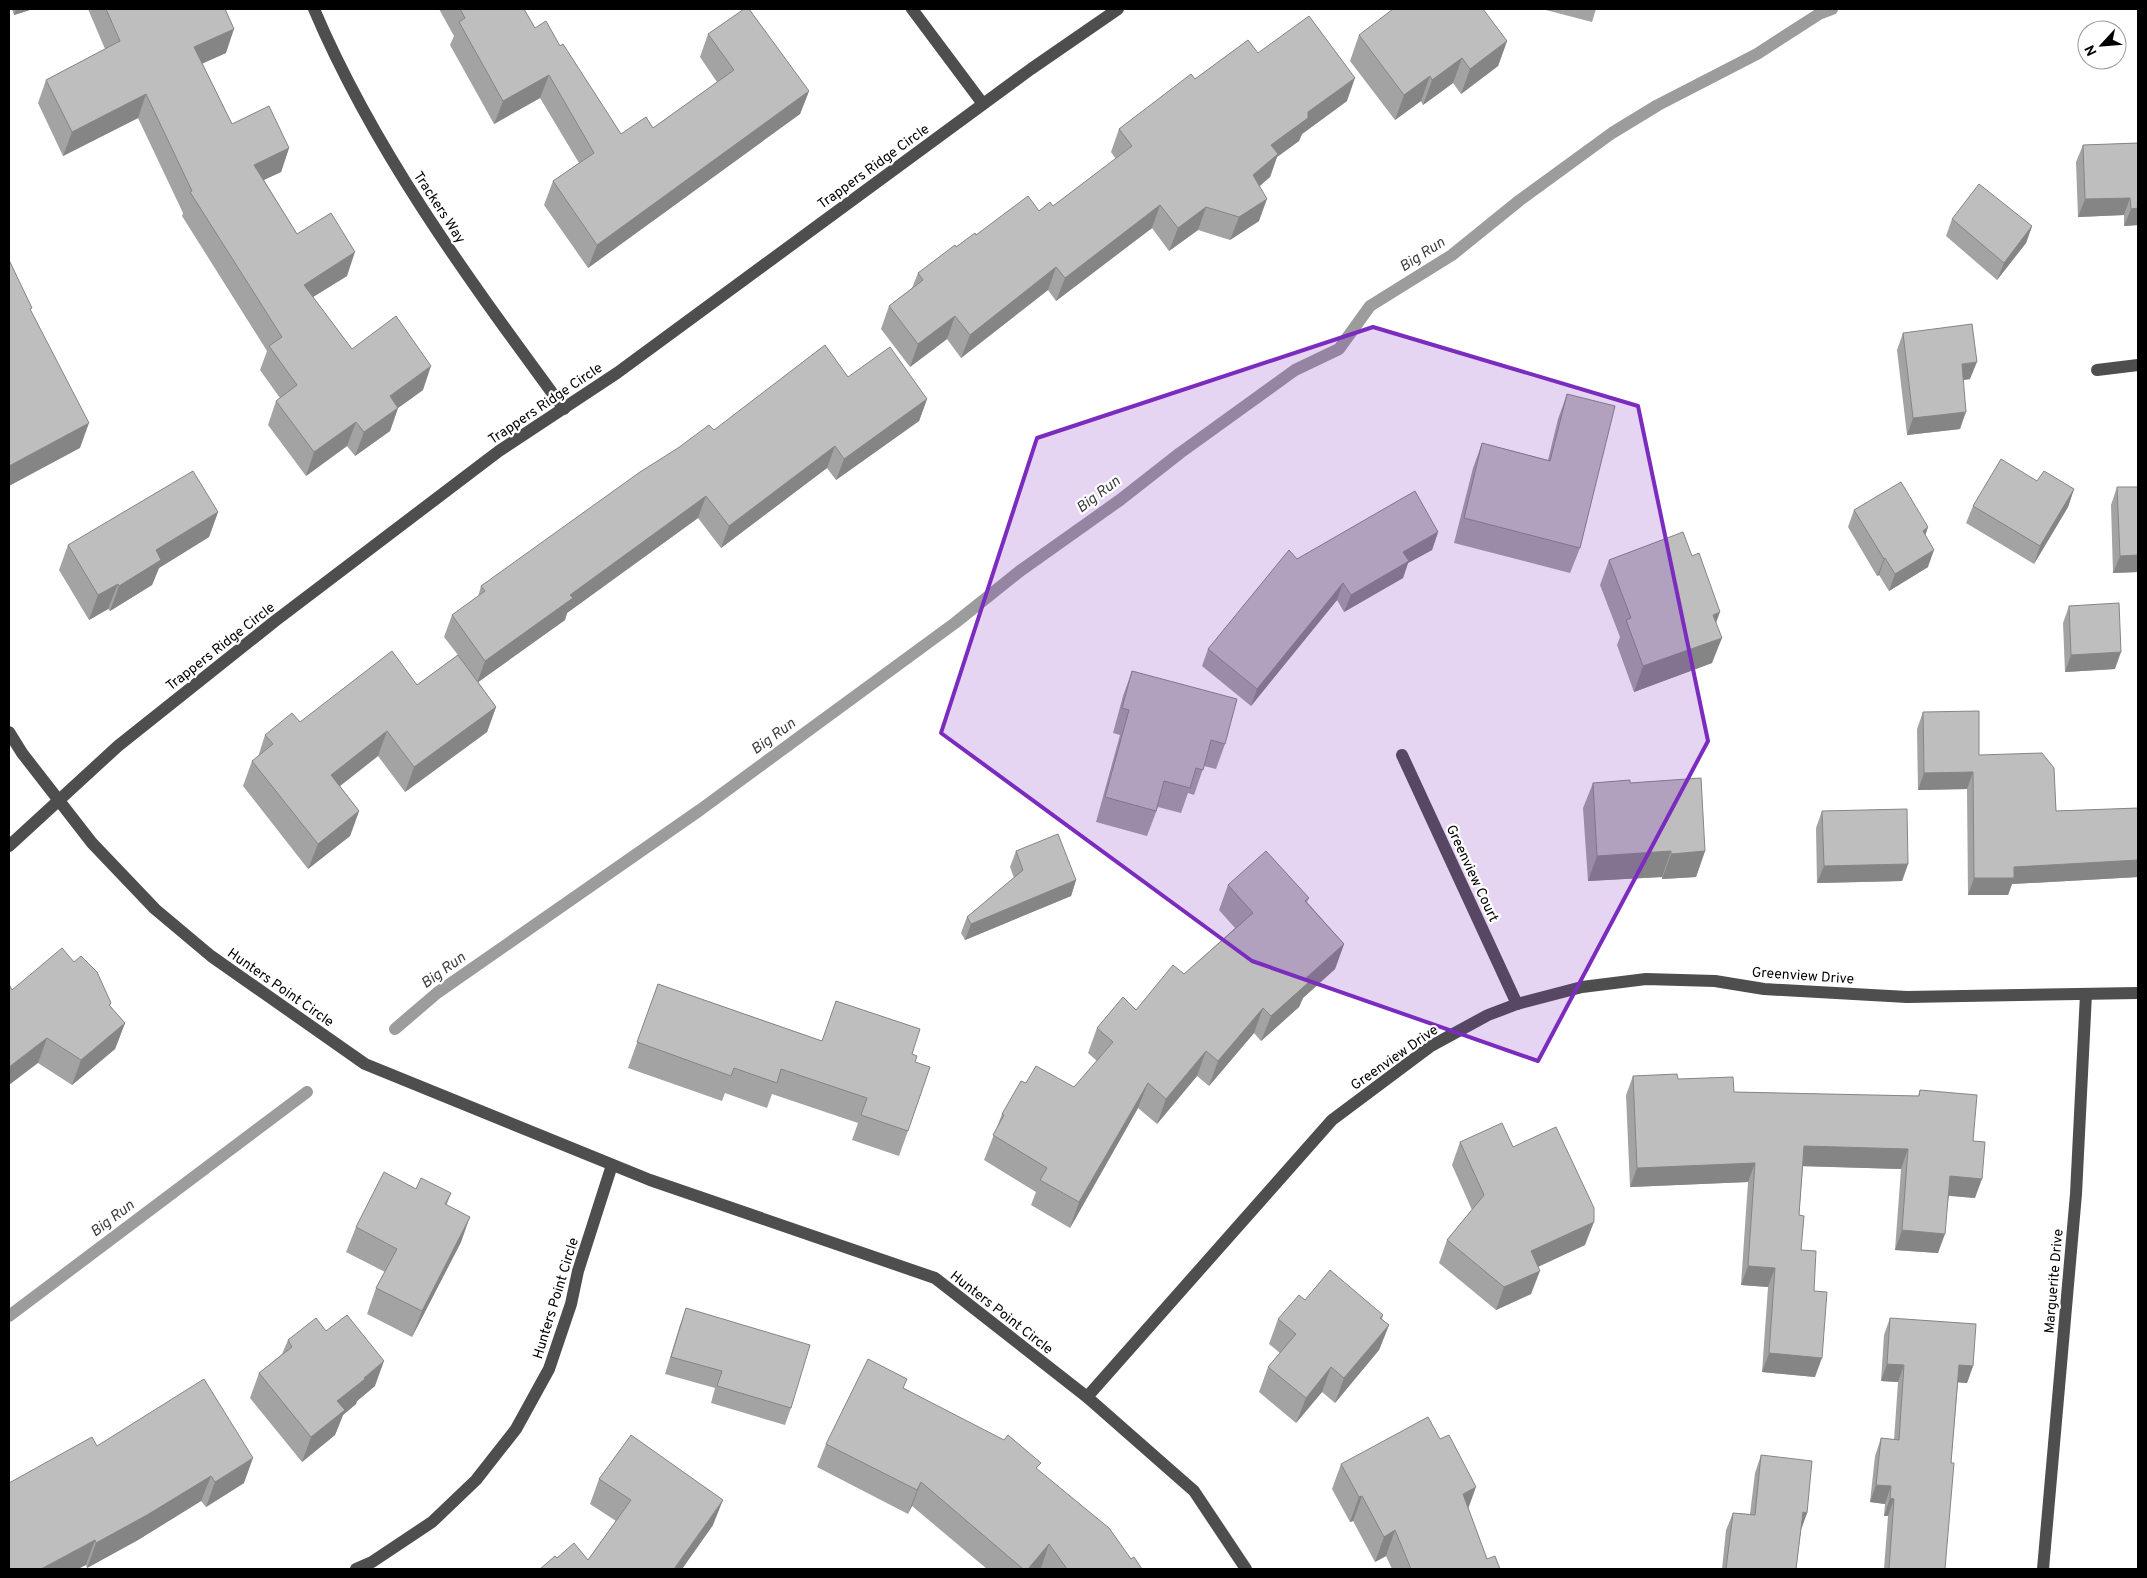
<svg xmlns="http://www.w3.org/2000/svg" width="2147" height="1578" font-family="Overpass,sans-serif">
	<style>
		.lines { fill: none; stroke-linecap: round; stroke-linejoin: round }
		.stream { stroke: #9c9c9c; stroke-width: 12 }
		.minor { stroke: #4e4e4e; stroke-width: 12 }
		.wall { fill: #a3a3a3 }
		.shaded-wall { fill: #858585 }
		.building { fill: #bebebe; stroke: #858585 }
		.marked { fill: #7b2cbf; fill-opacity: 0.2; stroke: #7b2cbf; stroke-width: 4; stroke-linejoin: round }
		.labels { text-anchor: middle; stroke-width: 4.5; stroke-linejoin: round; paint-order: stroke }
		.street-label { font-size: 14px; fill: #000; stroke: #fff }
		.water-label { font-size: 15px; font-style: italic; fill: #3d3d3d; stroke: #fff }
	</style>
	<rect width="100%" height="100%" fill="#fff"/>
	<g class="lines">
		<!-- stream -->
		<g class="stream">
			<path d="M395,1029L437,993L700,810L955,623L1020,571L1120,500L1180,453L1295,370L1339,349L1370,306L1452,255L1520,200L1612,133L1658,105L1757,54L1819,14L1832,9"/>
			<path d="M9,1316L307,1092"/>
		</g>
		<!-- minor -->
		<g class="minor">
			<path d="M314,9C376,155 471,282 564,409"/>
			<path d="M912,9L983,104"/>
			<path d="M2097,370L2138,365"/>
			<path d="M9,732L22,753L92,843L155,909L211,956L365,1064L650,1180L935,1278L1087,1397L1194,1491L1246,1569"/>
			<path d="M1402,755L1517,1004"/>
			<path d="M9,846L118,746L275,621L499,451L617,373L1031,69L1118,9"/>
			<path d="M1087,1397L1332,1120L1431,1046L1488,1015L1517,1004L1582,987L1646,979L1715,981L1764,989L1907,997L2138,993"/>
			<path d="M356,1569L372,1562L432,1522L476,1480L516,1429L549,1369L571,1304L578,1271L612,1165"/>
			<path d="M2043,1569L2076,1194L2086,994"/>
		</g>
	</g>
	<!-- wall -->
	<g class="wall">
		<path d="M12,9H33L14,15Z"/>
		<path d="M88,9H225L226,53L202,63L232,124L289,148L281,172L264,180L297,234L347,276L313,297L352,349L423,390L398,408L390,431L355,456L347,446L306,476L268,425L276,401L280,398L260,370L267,351L182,216L183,213L138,118L63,156L38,103L46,80L105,49Z"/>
		<path d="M439,9H524L535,28L560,46L621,134L653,128L717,82L700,57L708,34L809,91L800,114L588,268L544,205L553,181L579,163L540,98L494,124L450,45L454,36Z"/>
		<path d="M1542,9H1596L1592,22Z"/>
		<path d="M1359,35L1507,41L1498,66L1461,94L1453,83L1423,105L1421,101L1395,120L1350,61Z"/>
		<path d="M1258,53L1347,101L1302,134L1299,141L1277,157L1270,177L1260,186L1259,221L1230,240L1198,230L1169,251L1152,228L1056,301L1048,290L961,358L947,339L910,367L881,329L889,306L912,288L918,273L956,247L976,235L1053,206L1116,159L1111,152L1119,129L1195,79Z"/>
		<path d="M2138,143V225L2124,226V215L2078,217L2076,162L2083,145Z"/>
		<path d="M1952,219L2032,226L2026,243L1997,280L1946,236Z"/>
		<path d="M1903,333L1970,379L1963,380L1960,429L1907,435L1897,350Z"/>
		<path d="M848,377L927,399L919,421L836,480L827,468L721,548L698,518L567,613L565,620L478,682L496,707L487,732L405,792L378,756L340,786L359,811L350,836L308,869L243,786L252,761L258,757L265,735L300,722L417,685L458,655L444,637L452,615L478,597L481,586L714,430Z"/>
		<path d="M1567,394L1580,548L1570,573L1454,543L1473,468L1482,443L1548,460L1558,419Z"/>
		<path d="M2037,481L2074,489L2068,507L2034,564L1966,523L1973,506Z"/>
		<path d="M2117,487H2138V572L2113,573L2111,505Z"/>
		<path d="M1854,510L1928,527L1925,536L1928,567L1889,591L1879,575L1877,576L1848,527Z"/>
		<path d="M218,512L209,537L159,568L152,585L110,611L108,609L89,620L59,570L68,545Z"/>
		<path d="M1438,532L1432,550L1408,563L1403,578L1344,612L1337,600L1251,706L1202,666L1208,649L1297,559Z"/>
		<path d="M1609,560L1716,622L1712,663L1634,692L1617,645L1620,637L1600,585Z"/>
		<path d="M2069,606L2115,669L2065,672L2063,623Z"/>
		<path d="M1132,671L1225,744L1216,769L1204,766L1194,795L1188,793L1181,813L1158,807L1147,836L1096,822L1120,735L1113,733L1123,696Z"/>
		<path d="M1923,712L1979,755L2056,811L2138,808V877L2012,884L2008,895H1968L1967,789L1918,790L1917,729Z"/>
		<path d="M1593,783H1630L1705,851L1696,877L1662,879V877L1588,881L1583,808Z"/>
		<path d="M1822,811L1908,864L1902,881L1817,883L1816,828Z"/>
		<path d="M1016,851L1076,880L1071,896L965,940L961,933L967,917L1014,878L1010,867Z"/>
		<path d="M1228,885L1309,898L1307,902L1344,944L1335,969L1303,998L1299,1007L1261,1041L1254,1033L1209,1086L1197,1076L1157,1124L1138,1108L1070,1228L1031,1205L1036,1192L984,1160L1002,1114L1026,1083L1074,1087L1097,1061L1088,1053L1097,1028L1136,1010L1184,974L1235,928L1219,910Z"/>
		<path d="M658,984L822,1041L836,1001L912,1054L915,1062L908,1131L899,1156L852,1140L858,1123L772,1094L767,1108L725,1093L722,1101L628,1068Z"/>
		<path d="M12,990L111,1003L110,1006L125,1023L115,1049L72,1085L38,1063Z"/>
		<path d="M1633,1076L1678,1079L1734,1092L1918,1096L1920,1090L1973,1141L1975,1198L1949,1196L1938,1253L1895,1250L1901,1169L1803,1166L1799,1215L1801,1250L1814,1291L1815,1377L1762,1372L1768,1287L1741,1285L1748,1182L1630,1187L1626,1095Z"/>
		<path d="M1460,1142L1513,1147L1585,1245L1538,1267L1531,1294L1496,1310L1439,1263L1447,1240L1472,1210L1452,1165Z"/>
		<path d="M416,1189L451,1193L447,1204L461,1242L412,1337L367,1314L376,1288L385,1272L346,1252L356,1227Z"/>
		<path d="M1305,1300L1383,1315L1382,1319L1389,1325L1379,1350L1335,1403L1322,1392L1296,1423L1259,1392L1268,1367L1280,1353L1269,1344L1278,1319Z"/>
		<path d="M686,1308L791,1408L785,1425L711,1403L715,1388L665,1374L680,1325Z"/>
		<path d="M1890,1318L1973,1366L1967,1383L1958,1382L1951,1463L1945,1569H1884L1888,1516H1884L1885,1504L1870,1502L1875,1456L1881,1438L1894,1440L1898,1382L1881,1381L1884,1335Z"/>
		<path d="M326,1331L375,1386L357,1401L356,1404L343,1415L335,1435L302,1462L250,1398L259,1373L282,1354L288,1340Z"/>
		<path d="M904,1388L1038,1470L1142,1569H1042L1041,1568L1040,1569H987L912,1506L908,1514L817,1467L826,1444Z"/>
		<path d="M97,1446L244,1483L206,1507L201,1501L138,1540L87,1568L86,1565Z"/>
		<path d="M1761,1455L1807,1513L1801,1529L1796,1569H1722L1726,1530L1733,1513L1750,1514L1755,1473Z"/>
		<path d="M1341,1464L1468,1509L1487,1559L1500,1569H1392L1386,1556L1375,1562L1353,1521L1350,1522L1332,1489Z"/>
		<path d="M599,1479L713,1525L682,1569H540L557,1558L588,1560L616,1521L590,1504Z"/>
	</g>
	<!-- shaded-wall -->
	<g class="shaded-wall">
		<path d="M16,9H33L14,15Z"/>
		<path d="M234,29L226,53L186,71L194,47Z"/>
		<path d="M1507,41L1498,66L1461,94L1470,69Z"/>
		<path d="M1462,58L1453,83L1423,105L1432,80Z"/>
		<path d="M549,75L540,98L494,124L503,101Z"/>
		<path d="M1430,76L1421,101L1395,120L1404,95Z"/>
		<path d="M1355,78L1347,101L1302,134L1299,141L1277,157L1270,177L1245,198L1253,175L1271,145L1308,112Z"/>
		<path d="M809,91L800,114L588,268L597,245Z"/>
		<path d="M146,94L138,118L63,156L72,132Z"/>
		<path d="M289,148L281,172L246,188L254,165Z"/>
		<path d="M2130,198L2124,215L2078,217L2085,199Z"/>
		<path d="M1267,199L1259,221L1230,240L1239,217Z"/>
		<path d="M1160,205L1152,228L1056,301L1065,278Z"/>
		<path d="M1206,207L1198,230L1169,251L1178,228Z"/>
		<path d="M2138,208V225L2124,226L2131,209Z"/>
		<path d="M2032,226L2026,243L1997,280L2004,263Z"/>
		<path d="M355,252L347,276L295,308L304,285Z"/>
		<path d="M1056,267L1048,290L961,358L970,335Z"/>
		<path d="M955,316L947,339L910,367L918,344Z"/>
		<path d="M1977,362L1970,379L1956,381L1962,364Z"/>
		<path d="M431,366L423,390L398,408L390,431L355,456L364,432L390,396Z"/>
		<path d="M927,399L919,421L836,480L844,459Z"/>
		<path d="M1966,412L1960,429L1907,435L1913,418Z"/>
		<path d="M356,422L347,446L306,476L314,452Z"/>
		<path d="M89,423L80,448L9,486V466Z"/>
		<path d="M835,446L827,468L721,548L729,526Z"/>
		<path d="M2074,489L2068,507L2034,564L2040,546Z"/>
		<path d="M706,496L698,518L567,613L565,620L477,683L485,661L570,595Z"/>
		<path d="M218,512L209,537L159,568L152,585L110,611L119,586L156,550Z"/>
		<path d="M1928,527L1922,544L1923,531Z"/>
		<path d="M1438,532L1432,550L1408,563L1403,578L1344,612L1351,595L1403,552Z"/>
		<path d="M1934,550L1928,567L1889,591L1895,574Z"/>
		<path d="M2138,555V572L2113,573L2120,556Z"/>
		<path d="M1885,558L1879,575L1877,576L1884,559Z"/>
		<path d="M1343,583L1337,600L1251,706L1257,689Z"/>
		<path d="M118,584L108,609L89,620L98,595Z"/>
		<path d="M1720,612L1711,637L1713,615Z"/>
		<path d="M1722,638L1712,663L1634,692L1643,666Z"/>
		<path d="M2121,652L2115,669L2065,672L2071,655Z"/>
		<path d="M496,707L487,732L405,792L414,767Z"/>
		<path d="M387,731L378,756L322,800L331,775Z"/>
		<path d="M1973,772L1967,789L1918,790L1924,773Z"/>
		<path d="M359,811L350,836L308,869L318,844Z"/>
		<path d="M1671,851L1662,877L1588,881L1597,856Z"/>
		<path d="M1705,851L1696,877L1662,879L1671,854Z"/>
		<path d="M2138,860V877L2012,884L2008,895H1968L1974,878L2014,867Z"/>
		<path d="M1908,864L1902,881L1817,883L1824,866Z"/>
		<path d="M1076,880L1071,896L965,940L971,924Z"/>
		<path d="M1344,944L1335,969L1303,998L1299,1007L1261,1041L1271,1016L1305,979Z"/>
		<path d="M1263,1008L1254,1033L1209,1086L1218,1061Z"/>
		<path d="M125,1023L115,1049L72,1085L81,1060Z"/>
		<path d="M47,1038L38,1063L9,1085V1067Z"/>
		<path d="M1206,1051L1197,1076L1157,1124L1166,1099Z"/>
		<path d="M1148,1083L1138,1108L1070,1228L1079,1202Z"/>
		<path d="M1804,1146L1908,1149L1901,1169L1797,1166Z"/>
		<path d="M1755,1163L1748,1182L1630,1187L1637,1168Z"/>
		<path d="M1950,1176L1982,1179L1975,1198L1943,1195Z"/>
		<path d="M470,1217L461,1242L412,1337L422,1311Z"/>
		<path d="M1594,1222L1585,1245L1522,1274L1531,1251Z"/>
		<path d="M1902,1230L1945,1234L1938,1253L1895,1250Z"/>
		<path d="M1748,1266L1775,1268L1768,1287L1741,1285Z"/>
		<path d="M1540,1271L1531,1294L1496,1310L1504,1287Z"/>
		<path d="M1389,1325L1379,1350L1335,1403L1344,1378Z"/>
		<path d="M1769,1353L1822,1358L1815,1377L1762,1372Z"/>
		<path d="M384,1361L375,1386L357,1401L356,1404L343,1415L335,1435L302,1462L311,1437L337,1401Z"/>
		<path d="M1887,1364L1904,1365L1898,1382L1881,1381Z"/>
		<path d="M1959,1365L1973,1366L1967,1383L1953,1382Z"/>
		<path d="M1331,1367L1322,1392L1296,1423L1306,1398Z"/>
		<path d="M253,1458L244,1483L206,1507L215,1482Z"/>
		<path d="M211,1476L201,1501L138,1540L87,1568L96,1543Z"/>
		<path d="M921,1482L912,1506L908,1514L917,1490Z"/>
		<path d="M1876,1485L1891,1486L1885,1504L1870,1502Z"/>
		<path d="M1476,1487L1467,1512L1463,1494Z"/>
		<path d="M1362,1496L1353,1521L1350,1522L1359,1497Z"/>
		<path d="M1890,1498L1894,1499L1888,1516H1884Z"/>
		<path d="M723,1500L713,1525L682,1569H674Z"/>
		<path d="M1803,1512L1807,1513L1801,1530Z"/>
		<path d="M1395,1530L1386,1556L1375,1562L1384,1537Z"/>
		<path d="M95,1540L86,1565L78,1569H41Z"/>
		<path d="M1049,1544L1041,1568L1040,1569H1028Z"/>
	</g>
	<!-- building -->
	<g class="building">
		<path d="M106,9H225L234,29L194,47L232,124L269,106L289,148L254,165L297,234L331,213L355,252L304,285L352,349L396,316L431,366L390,396L398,408L364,432L356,422L314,452L276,401L297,385L269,346L282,337L190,192L192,191L146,94L72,132L46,80L120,41Z"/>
		<path d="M460,9H524L535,28L546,21L560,46L563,44L621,134L646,117L653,128L734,70L708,34L744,9H749L809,91L597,245L553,181L594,153L549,75L503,101L459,22L465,18Z"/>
		<path d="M1393,9H1483L1507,41L1470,69L1462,58L1432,80L1430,76L1404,95L1359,35Z"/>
		<path d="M1309,16L1355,78L1308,112V118L1271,145L1278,154L1253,175L1267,199L1239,217L1206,207L1178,228L1160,205L1065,278L1056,267L970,335L955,316L918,344L889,306L923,280L918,273L955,245L956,247L975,233L976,235L1028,196L1039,211L1050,202L1053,206L1132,146L1119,129L1191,74L1195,79L1248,40L1258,53Z"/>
		<path d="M2138,143V208L2131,209L2130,198L2085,199L2083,145Z"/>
		<path d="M1979,184L2032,226L2004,263L1952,219Z"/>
		<path d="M9,260L32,308L30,309L89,423L9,466Z"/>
		<path d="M1972,324L1977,362L1962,364L1966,412L1913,418L1903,333Z"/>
		<path d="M825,345L848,377L890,347L927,399L844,459L835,446L729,526L706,496L570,595L573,598L485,661L452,615L485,591L481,586L640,472L678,448L709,425L714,430Z"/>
		<path d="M1567,394L1615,406L1580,548L1464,518L1482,443L1550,461Z"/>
		<path d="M2001,459L2037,481L2044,471L2074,489L2040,546L1973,506Z"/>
		<path d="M193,471L218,512L156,550L161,560L119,586L118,584L98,595L68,545Z"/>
		<path d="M1901,482L1928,527L1923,531L1934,550L1895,574L1885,558L1884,559L1854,510Z"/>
		<path d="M2117,487H2138V555L2120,556Z"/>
		<path d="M1415,491L1438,532L1403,552L1409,561L1351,595L1343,583L1257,689L1208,649L1289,550L1297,559Z"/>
		<path d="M1683,532L1692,556L1699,553L1720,612L1713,615L1722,638L1643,666L1626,620L1631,618L1609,560Z"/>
		<path d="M2119,603L2121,652L2071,655L2069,606Z"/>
		<path d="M392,651L417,685L458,655L496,707L414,767L387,731L331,775L359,811L318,844L252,761L273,744L265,735L292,713L300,722Z"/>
		<path d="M1132,671L1237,699L1225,744L1211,740L1203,770L1196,768L1190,788L1164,781L1156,811L1105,797L1129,710L1122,708Z"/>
		<path d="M1979,711V755L2042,753L2054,768L2056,811L2138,808V860L2014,867V878H1974L1973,772L1924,773L1923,712Z"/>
		<path d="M1701,778L1705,851L1671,854V851L1597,856L1593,783L1630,780V783Z"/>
		<path d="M1907,809L1908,864L1824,866L1822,811Z"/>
		<path d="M1058,834L1076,880L971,924L967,917L1023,870L1016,851Z"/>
		<path d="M1266,851L1309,898L1305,901L1344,944L1305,979L1309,982L1271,1016L1263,1008L1218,1061L1206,1051L1166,1099L1148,1083L1079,1202L1040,1180L1047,1168L993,1135L1004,1115L1002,1114L1021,1081L1026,1083L1036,1066L1074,1087L1113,1042L1097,1028L1123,997L1136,1010L1173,965L1184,974L1253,913L1228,885Z"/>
		<path d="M62,948L74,962L81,956L97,972L111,1003L109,1005L125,1023L81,1060L47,1038L9,1067V984L12,990Z"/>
		<path d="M658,984L822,1041L836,1001L920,1029L912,1054L917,1056L915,1062L930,1067L908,1131L861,1115L867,1098L781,1069L777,1083L734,1068L731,1076L637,1042Z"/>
		<path d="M1677,1074L1678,1079L1733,1077L1734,1092L1919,1096L1920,1090L1977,1095L1973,1141L1985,1142L1982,1179L1950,1176L1945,1234L1902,1230L1908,1149L1804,1146L1799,1215L1804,1216L1801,1250L1816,1251L1814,1291L1827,1292L1822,1358L1769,1353L1775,1268L1748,1266L1755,1163L1637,1168L1633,1076Z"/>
		<path d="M1502,1123L1513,1147L1556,1127L1594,1208V1222L1531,1251L1540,1271L1504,1287L1447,1240L1484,1195L1460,1142Z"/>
		<path d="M384,1172L416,1189L421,1178L451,1193L445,1204L470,1217L422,1311L376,1288L397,1249L356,1227Z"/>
		<path d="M1330,1270L1383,1315L1380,1318L1389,1325L1344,1378L1331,1367L1306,1398L1268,1367L1296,1334L1278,1319L1299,1295L1305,1300Z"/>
		<path d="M686,1308L810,1345L791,1408L717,1386L722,1371L671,1357Z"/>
		<path d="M347,1315L384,1361L364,1378L365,1379L337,1401L345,1410L311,1437L259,1373L292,1347L288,1340L316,1318L326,1331Z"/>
		<path d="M1890,1318L1976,1324L1973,1366L1959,1365L1951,1463H1954L1945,1569H1889L1894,1499L1890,1498L1891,1486L1876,1485L1881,1438L1899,1440L1904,1365L1887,1364Z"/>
		<path d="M868,1359L907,1379L903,1388L1004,1440L1008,1435L1041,1463L1036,1468L1109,1528L1131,1559L1134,1557L1142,1569H1067L1049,1544L1028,1569H1023L921,1482L917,1490L826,1444Z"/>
		<path d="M204,1379L253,1458L215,1482L211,1476L147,1515L96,1543L95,1540L41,1569H9V1483L92,1437L97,1446Z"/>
		<path d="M1428,1417L1440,1439L1449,1435L1476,1487L1463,1494L1487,1559L1495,1556L1500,1569H1411L1395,1530L1384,1537L1362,1496L1359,1497L1341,1464Z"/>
		<path d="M631,1435L723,1500L674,1569H540L555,1556L557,1558L574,1543L588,1560L631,1500L599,1479Z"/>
		<path d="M1761,1455L1812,1461L1807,1513L1803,1512L1796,1569H1726L1733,1513L1755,1515Z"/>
	</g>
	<!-- marked area -->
	<path class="marked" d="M1373,327L1638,406L1708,741L1538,1061L1252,961L941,733L1037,438Z"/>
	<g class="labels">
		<!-- street labels -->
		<g class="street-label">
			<text transform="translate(873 166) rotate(-36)" y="5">Trappers Ridge Circle</text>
			<text transform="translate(440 207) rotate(57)" y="5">Trackers Way</text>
			<text transform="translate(545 403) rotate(-34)" y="5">Trappers Ridge Circle</text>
			<text transform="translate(220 646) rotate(-38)" y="5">Trappers Ridge Circle</text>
			<text transform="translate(1473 873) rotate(65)" y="5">Greenview Court</text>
			<text transform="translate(1803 975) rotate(4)" y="5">Greenview Drive</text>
			<text transform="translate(281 987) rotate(35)" y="5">Hunters Point Circle</text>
			<text transform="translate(1394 1057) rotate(-35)" y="5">Greenview Drive</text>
			<text transform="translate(2053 1281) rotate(-85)" y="5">Marguerite Drive</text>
			<text transform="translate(555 1298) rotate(-73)" y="5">Hunters Point Circle</text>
			<text transform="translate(1002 1312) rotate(38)" y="5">Hunters Point Circle</text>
		</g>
		<!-- water labels -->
		<g class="water-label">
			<text transform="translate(1422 254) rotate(-33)" y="5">Big Run</text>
			<text transform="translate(1098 494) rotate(-37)" y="5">Big Run</text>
			<text transform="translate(773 736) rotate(-36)" y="5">Big Run</text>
			<text transform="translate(443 970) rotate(-36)" y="5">Big Run</text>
			<text transform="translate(112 1218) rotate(-37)" y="5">Big Run</text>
		</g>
	</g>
	<!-- border -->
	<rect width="2147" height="1578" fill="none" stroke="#000000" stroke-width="20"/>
	<!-- north arrow -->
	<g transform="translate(2102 45) rotate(244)"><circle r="24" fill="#ffffff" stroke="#999999"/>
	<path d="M0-4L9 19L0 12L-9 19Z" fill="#000000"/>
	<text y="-8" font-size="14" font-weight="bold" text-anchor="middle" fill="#000000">N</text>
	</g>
</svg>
